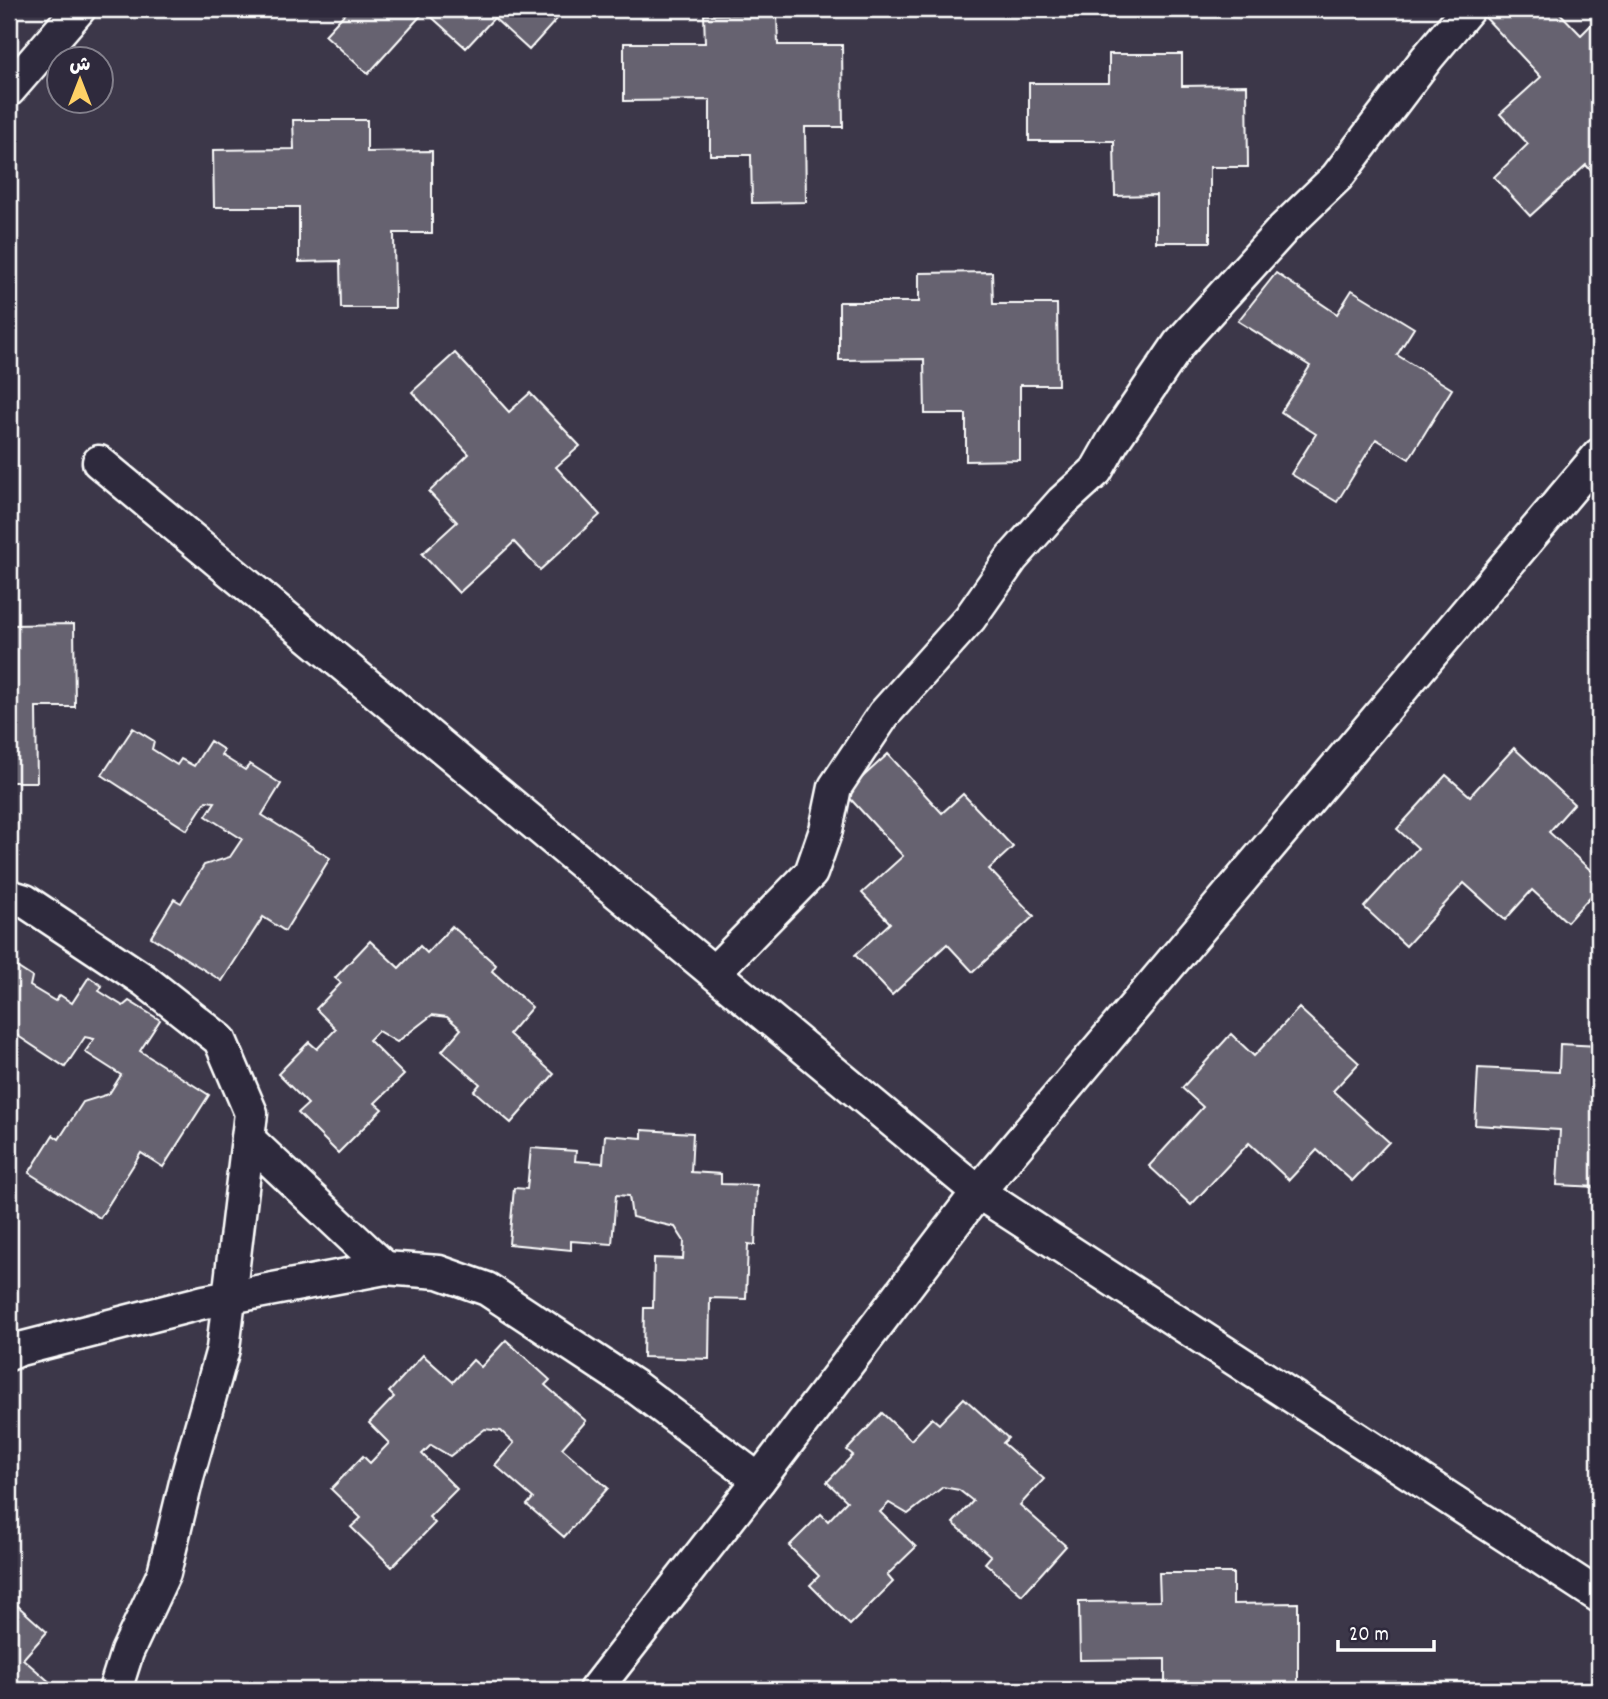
<svg xmlns="http://www.w3.org/2000/svg" width="1608" height="1699" font-family="Dekko,'Playpen Sans Arabic',sans-serif">
	<style>
		.building { fill: #666270; stroke: #fff; stroke-width: 2 }
		.lines { fill: none; stroke-linecap: round; stroke-linejoin: round }
		.minor-casing { stroke: #fff; stroke-width: 37 }
		.minor { stroke: #2f2a3d; stroke-width: 32 }
	</style>
	<rect width="100%" height="100%" fill="#3c3749"/>
	<filter id="ink" filterUnits="userSpaceOnUse"><feTurbulence type="fractalNoise" baseFrequency=".0143" numOctaves="2"/><feDisplacementMap in="SourceGraphic" scale="14" xChannelSelector="R" yChannelSelector="G"/><feConvolveMatrix kernelMatrix="1 2 1 2 8 2 1 2 1" color-interpolation-filters="sRGB"/></filter>
	<g filter="url(#ink)">
		<!-- building -->
		<g class="building">
			<path d="M349,9H564L565,10L529,50L494,18L466,48L425,11L368,74L325,35Z"/>
			<path d="M1490,9H1556L1581,35L1599,17V180L1586,165L1530,216L1494,177L1528,144L1500,114L1541,77L1483,15Z"/>
			<path d="M777,14L778,45H842L843,127H805L806,202L752,203L751,155H710V100L624,101V43H705L704,15Z"/>
			<path d="M1109,54H1182V86L1247,85L1248,167H1210V242H1156V195L1115,196L1114,141H1029V83H1109Z"/>
			<path d="M293,120H367V152L432,151V233H394L395,308H341L340,261L299,262V207H214L213,150L294,149Z"/>
			<path d="M992,272L993,304H1057L1058,385H1020V460L966,461V414H925L924,359L839,360V302H919V273Z"/>
			<path d="M1276,273L1337,314L1352,290L1414,328L1397,355L1452,389L1409,459L1376,439L1337,502L1291,474L1316,434L1281,412L1310,366L1238,321Z"/>
			<path d="M455,353L509,412L530,393L580,446L556,467L600,515L540,570L514,542L459,593L422,554L457,522L429,492L469,454L412,392Z"/>
			<path d="M9,603V625L74,624L75,707H36L37,782H9Z"/>
			<path d="M133,728L154,741L152,749L177,765L181,759L194,766L210,741L224,750L221,755L245,770L250,764L281,784L262,815L330,858L285,931L263,917L222,981L151,937L174,899L181,903L204,865L230,857L242,839L206,816L215,802L206,801L187,830L102,775Z"/>
			<path d="M1514,748L1574,804L1549,832L1599,878V887L1567,922L1532,890L1505,920L1464,883L1406,946L1364,907L1418,848L1397,829L1446,775L1470,796Z"/>
			<path d="M888,754L942,813L963,794L1013,847L989,869L1034,916L973,972L947,944L892,995L855,955L890,923L862,893L903,856L845,793Z"/>
			<path d="M452,926L496,965L492,971L532,1007L509,1034L554,1074L511,1123L474,1091L480,1084L442,1051L461,1029L447,1017L432,1015L397,1042L378,1031L369,1040L404,1075L375,1103L382,1109L338,1153L298,1113L308,1104L278,1074L309,1042L317,1049L336,1029L316,1009L341,983L335,978L370,941L399,968L420,946L427,953Z"/>
			<path d="M12,964L32,977L30,986L55,1001L60,995L72,1003L89,977L102,986L99,991L123,1006L129,1001L160,1020L140,1051L209,1095L163,1167L141,1153L100,1218L29,1173L53,1135L59,1139L83,1102L109,1094L121,1075L85,1052L94,1039L85,1037L65,1067L9,1030V968Z"/>
			<path d="M1299,1008L1359,1063L1333,1091L1389,1142L1352,1181L1317,1150L1289,1180L1249,1143L1191,1205L1149,1166L1203,1107L1182,1088L1231,1034L1254,1056Z"/>
			<path d="M1560,1044L1599,1046V1235L1595,1234L1598,1187L1557,1185L1560,1130L1475,1125L1478,1068L1559,1072Z"/>
			<path d="M642,1130L693,1133L691,1172L721,1174V1184L757,1185L755,1245L748,1244L746,1299L710,1298L709,1359L643,1357L644,1308H653L654,1258L683,1259L684,1241L675,1227L632,1217L629,1196L616,1195L612,1244L571,1241V1250L509,1244L514,1188L527,1189L531,1148L576,1151L575,1161L603,1163L605,1135L642,1138Z"/>
			<path d="M506,1340L550,1380L545,1385L586,1421L562,1448L608,1488L564,1537L527,1505L533,1498L495,1465L514,1443L501,1431L485,1429L450,1456L431,1445L422,1454L457,1489L429,1517L435,1523L392,1567L351,1527L361,1518L331,1489L363,1456L370,1463L389,1443L369,1423L394,1397L389,1392L423,1355L453,1382L473,1360L481,1367Z"/>
			<path d="M964,1398L1008,1438L1003,1443L1044,1479L1020,1505L1066,1546L1022,1595L985,1563L991,1556L953,1523L973,1501L959,1490L943,1487L908,1514L889,1503L880,1512L916,1547L887,1575L893,1582L850,1625L810,1585L819,1576L789,1546L821,1514L828,1521L847,1501L827,1482L853,1455L847,1450L882,1413L911,1440L932,1418L939,1424Z"/>
			<path d="M1159,1573H1233V1604L1298,1603V1686H1260V1690H1165V1659L1080,1660L1079,1602L1160,1601Z"/>
			<path d="M9,1598L47,1632L23,1659L59,1690H9Z"/>
		</g>
		<g class="lines">
			<defs>
				<g id="minor">
					<path d="M9,90L79,9"/>
					<path d="M99,462L978,1192L1599,1596"/>
					<path d="M9,896L25,901L144,980L220,1040L251,1113L223,1349L188,1474L164,1573L127,1652L115,1690"/>
					<path d="M714,972L811,873L826,830L835,787L884,714L970,618L1012,558L1062,502L1096,471L1113,441L1179,344L1284,228L1337,177L1427,58L1468,9"/>
					<path d="M248,1139L385,1268"/>
					<path d="M9,1354L20,1349L204,1302L385,1268L439,1272L487,1289L634,1386L759,1480"/>
					<path d="M595,1690L759,1480L978,1192L1599,455"/>
				</g>
			</defs>
			<!-- minor casing -->
			<use href="#minor" class="minor-casing"/>
			<!-- minor -->
			<use href="#minor" class="minor"/>
		</g>
	</g>
	<!-- margin -->
	<rect width="1608" height="1699" fill="none" stroke="#2f2a3d" stroke-width="35"/>
	<rect x="18" y="18" width="1573" height="1664" fill="none" stroke="#fff" stroke-width="2.5" filter="url(#ink)"/>
	<!-- north arrow -->
	<g transform="translate(80 80)"><circle r="33" fill="#2f2a3d" stroke="#827f8b" stroke-width="2"/>
	<path d="M0-5L12 26L0 18L-12 26Z" fill="#ffd166"/>
	<text y="-10" font-size="19" font-weight="bold" text-anchor="middle" fill="#ffffff">ش</text>
	</g>
	<!-- scale -->
	<path d="M1338 1640v10h96v-10" fill="none" stroke="#ffffff" stroke-width="3.5"/>
	<text x="1349" y="1640" font-size="21" fill="#ffffff" stroke="#2f2a3d" stroke-width="5" paint-order="stroke">20 m</text>
</svg>
